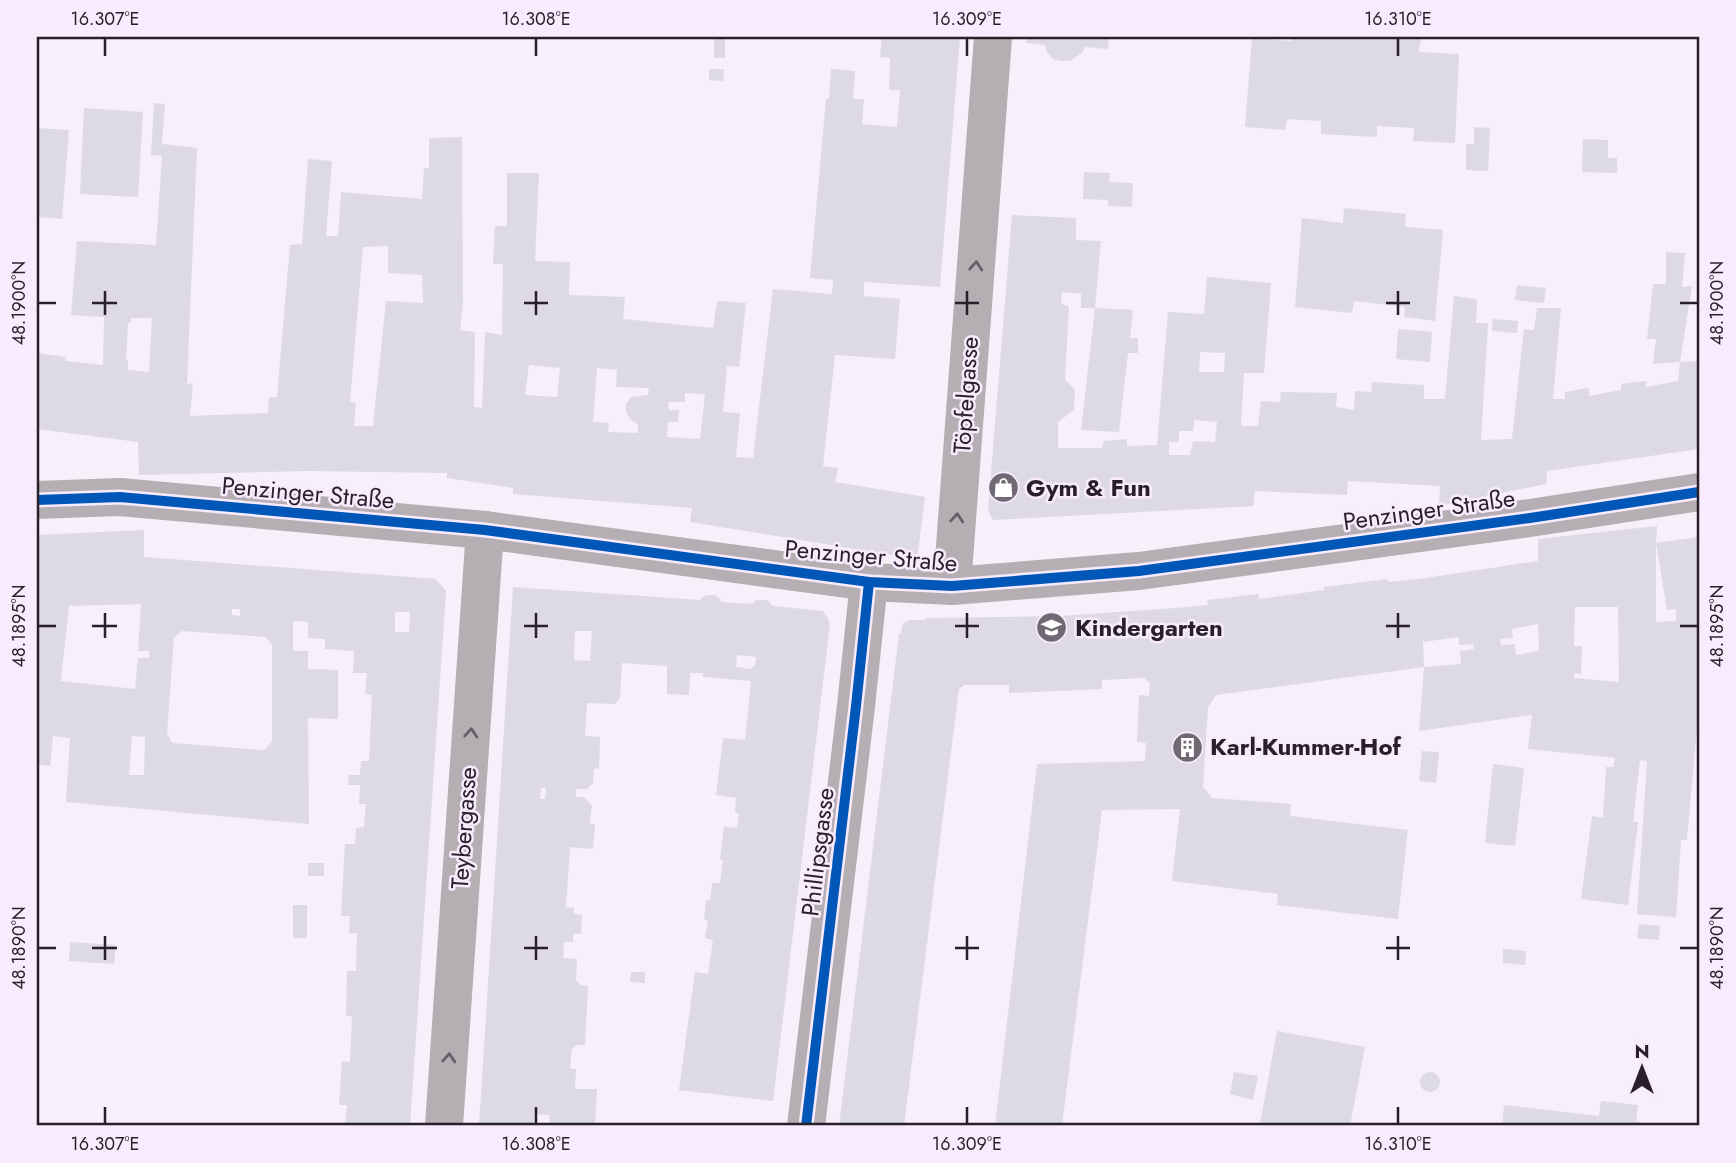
<svg xmlns="http://www.w3.org/2000/svg" width="1736" height="1163" font-family="Jost,sans-serif">
	<style>
		.building { fill: #ddd9e5; fill-rule: evenodd }
		.lines { fill: none; stroke-linecap: round; stroke-linejoin: round }
		.minor { stroke: #b5aeb3; stroke-width: 38 }
		.cycleway-casing { stroke: #f9ebfe; stroke-width: 15 }
		.cycleway { stroke: #0057b8; stroke-width: 10 }
		.oneway { stroke: #675f68 }
		.ticks { fill: none; stroke: #281f2b; stroke-width: 2.5 }
		.labels { text-anchor: middle; stroke-width: 5; stroke-linejoin: round; paint-order: stroke }
		.street-label { font-size: 24px; fill: #281f2b; stroke: #f9ebfe }
		.poi-label { font-size: 24px; font-weight: bold; fill: #281f2b; stroke: #f9ebfe; text-anchor: start }
		.neatline { fill: none; stroke: #281f2b; stroke-width: 2.5 }
		.ticks-label { font-size: 18px; text-anchor: middle; fill: #281f2b }
	</style>
	<rect width="100%" height="100%" fill="#f7effa"/>
	<!-- building -->
	<g class="building">
		<rect x="714" y="37" width="11" height="21"/>
		<path d="M882,37H960L940,287L864,282V296L900,299L895,359L835,355L823,466L838,468L835,482L925,497L917,559L690,522L692,508L513,494V488L447,478V473L307,471L139,475L138,442L37,429V353L66,357L65,361L103,365L104,317L71,315L77,241L156,245L162,156L151,155L154,103L165,104L162,144L197,148L187,384L193,383L190,416L268,413L269,397H277L290,245L302,244L308,159L332,161L326,236H338L341,192L422,199L424,168H429V138L462,137L463,304L460,330L475,332L474,407L482,408L485,332L502,335L503,264H493L495,226H507V173H539L535,261L570,262L569,295L625,297L623,319L713,328L717,301L746,303L739,367L727,366L723,412L740,413L736,457L753,458L773,289L832,294L833,280L810,278L826,99H829L831,69L855,71L853,99H864L862,124L897,127L900,90H889L890,58L880,57ZM388,246V273L422,275L423,303L386,301L373,426H354L356,403L350,402L363,247ZM131,318H152L149,372L128,370V360L126,359L128,323H131ZM529,365L560,368L557,397L525,395ZM597,368L617,370L616,387L649,388L648,395L631,397L626,404V412L631,420L638,424V433L608,432L609,423L593,422ZM685,393L705,394L700,439L667,437L668,422H678L679,410H669L668,402H685Z"/>
		<path d="M1027,37H1109L1108,49L1084,47L1083,52L1070,61H1060L1053,59L1047,52L1045,45L1026,43Z"/>
		<path d="M1292,37L1421,38L1419,52L1459,54L1455,143L1413,141L1414,128L1377,126V137L1321,134V121L1287,119L1285,130L1245,127L1252,38L1291,41Z"/>
		<path d="M709,69H724L723,81L709,80Z"/>
		<path d="M84,108L143,112L138,197L80,194Z"/>
		<path d="M1474,127L1490,128L1488,171L1466,170V144H1474Z"/>
		<path d="M37,128L69,130L62,219L37,217Z"/>
		<path d="M1583,139L1608,140V158H1617V173L1582,172Z"/>
		<path d="M1084,172L1110,173L1109,182L1133,183L1132,207L1108,206V200L1083,199Z"/>
		<path d="M1344,208L1406,214L1405,227L1443,230L1435,321L1404,317L1405,307L1354,301L1352,313L1295,307L1302,218L1343,223Z"/>
		<path d="M1012,215L1076,218V240L1101,241L1095,308H1081V294L1062,292L1061,304L1069,306L1065,380L1075,389L1074,410L1058,422V448H1102L1104,441L1127,439V446L1157,445L1168,312L1204,314L1207,277L1271,283L1264,373H1244L1241,426H1258L1261,401L1280,402L1281,392L1337,393L1336,407L1354,410L1355,391L1371,392L1372,382L1424,385V399H1445L1454,296L1477,299L1476,323H1488L1481,440L1512,439L1524,329L1534,330L1537,308H1561L1553,399H1565V392L1589,388V396L1621,390V384L1646,381V387L1678,381L1680,362L1699,361V449L1547,471L1546,484L1439,506L1440,486L1348,481L1347,495L1255,491L1253,506L993,520L988,510ZM1200,352L1225,353L1224,372H1199ZM1194,420L1217,422L1215,442L1193,441L1190,455H1169V442H1179V431H1193Z"/>
		<path d="M1666,252L1685,253L1682,287L1692,286L1680,362L1653,364L1656,339H1647L1653,284H1666Z"/>
		<path d="M1517,285L1546,288L1544,303L1515,300Z"/>
		<path d="M1095,308L1133,310L1130,338H1138V353H1128L1119,432L1081,430Z"/>
		<path d="M1493,319L1518,321L1517,333L1492,331Z"/>
		<path d="M1398,329L1432,332L1430,362L1396,359Z"/>
		<path d="M1657,526L1656,542V622L1676,621V609L1667,610L1656,543L1699,537V705L1687,840H1681L1676,917L1637,914L1647,761L1640,760L1633,822H1638L1628,905L1581,899L1592,816L1603,818L1606,767H1613L1615,758L1528,749L1532,715L1419,731L1424,667L1216,695L1208,707L1203,787L1212,798L1291,804L1290,816L1408,830L1398,919L1277,905L1278,894L1172,881L1180,809L1102,810L1062,1126H995L1037,764L1145,761L1146,743L1137,742L1139,695L1149,696L1150,683L1144,678L1102,680V689L1009,693V685H965L959,689L904,1126H839L899,634H901L902,626L905,622L910,620H925L926,618L1060,616L1176,608L1208,605L1207,600L1259,594V599L1324,590V587L1387,579L1388,582L1419,579L1538,561V539ZM1575,607H1618L1619,682L1574,678V673L1581,674L1582,646H1574ZM1538,624L1539,651L1516,655L1515,644L1501,645L1500,639L1513,638L1512,629ZM1459,637V645L1473,644L1474,649L1460,651L1461,664L1424,667L1423,642Z"/>
		<path d="M144,530V557L436,579L446,591L410,1126H345L347,1105H339L342,1061L350,1062L351,1038L352,1016H346L347,971H356L357,933H349L350,916H341L345,844H355L356,828L364,827L366,804H359L360,785H348L349,775H360L361,761H369L372,695L365,694L367,673H353L354,651L325,649V639L308,638V622L293,621V651H308V669L338,670V719L308,718L309,824L66,802L70,738L53,736L50,766L37,764V535ZM141,604L138,651H149V658H138L135,689L61,681L69,606ZM232,609H240V616L232,615ZM395,612H410L409,632H395ZM182,631L266,637L272,645V742L264,750L172,743L167,733L174,638ZM132,736L145,737L144,775H129Z"/>
		<path d="M513,587L700,600L706,595H715L720,599L721,602L753,604L756,600H767L773,606L823,611L827,617L830,624L773,1101L679,1090L695,972L708,974L713,940L705,938L708,921L704,920L706,900L710,901L712,883H720L723,860L720,859L724,827L737,828L739,813H735L736,798L716,795L723,738L745,740L751,681L703,677V673H690L689,695L667,694V666L622,663L620,698L615,704L587,703L585,736L600,737L599,769L594,768L593,783L587,789H576V797H584L592,806L590,824H595L593,849L570,847L566,907L574,908V914L582,915L581,934H573V942H564L563,958L577,959L576,980L580,985L588,986L585,1045H577L572,1049L570,1069H576L575,1089H597L595,1126H549L550,1115L536,1114L535,1126H479ZM575,631H592L590,661L574,660ZM737,655L756,657L755,664L751,669L736,667ZM541,788H546L545,799H540Z"/>
		<path d="M1422,751L1439,752L1436,783L1419,781Z"/>
		<path d="M1493,764L1524,768L1515,846L1485,843Z"/>
		<rect x="308" y="863" width="16" height="13"/>
		<rect x="293" y="905" width="14" height="33"/>
		<path d="M1639,924L1660,926L1659,940L1637,938Z"/>
		<path d="M70,942L116,945L114,964L69,961Z"/>
		<path d="M1503,949L1526,951L1525,965L1503,963Z"/>
		<path d="M631,972H645V983L630,982Z"/>
		<path d="M1277,1031L1365,1047L1350,1126H1272L1260,1124Z"/>
		<circle cx="1430" cy="1082" r="10"/>
		<path d="M1234,1072L1258,1076L1253,1100L1230,1094Z"/>
		<path d="M1601,1101L1638,1105L1636,1121L1644,1123L1643,1126H1502L1504,1105L1599,1116Z"/>
		<path d="M310,1123L330,1124V1126H310Z"/>
	</g>
	<g class="lines">
		<!-- minor -->
		<g class="minor">
			<path d="M37,500L120,497L485,530L869,582L952,586L1139,571L1530,518L1699,492"/>
			<path d="M952,586L993,37"/>
			<path d="M444,1126L485,530"/>
			<path d="M806,1126L856,706L869,582"/>
		</g>
		<defs>
			<g id="cycleway">
				<path d="M37,500L120,497L485,530L869,582L952,586L1139,571L1530,518L1699,492"/>
				<path d="M806,1126L856,706L869,582"/>
			</g>
		</defs>
		<!-- cycleway casing -->
		<use href="#cycleway" class="cycleway-casing"/>
		<!-- cycleway -->
		<use href="#cycleway" class="cycleway"/>
	</g>
	<!-- one-way arrows -->
	<defs><path id="oneway-chevron" d="M-2-3.5L2.5 0L-2 3.5" fill="none" stroke-width="1.6" stroke-linecap="round" stroke-linejoin="round" transform="scale(1.75)"/></defs>
	<g class="oneway">
		<use href="#oneway-chevron" transform="translate(976 266) rotate(-86)"/>
		<use href="#oneway-chevron" transform="translate(957 518) rotate(-86)"/>
		<use href="#oneway-chevron" transform="translate(471 733) rotate(-86)"/>
		<use href="#oneway-chevron" transform="translate(449 1058) rotate(-86)"/>
	</g>
	<!-- ticks -->
	<path class="ticks" d="M105,38V56M536,38V56M967,38V56M1398,38V56M105,291V315M536,291V315M967,291V315M1398,291V315M38,303H56M92,303H117M524,303H548M955,303H979M1386,303H1410M1680,303H1698M105,613V638M536,613V638M967,613V638M1398,613V638M38,626H56M92,626H117M524,626H548M955,626H979M1386,626H1410M1680,626H1698M105,936V960M536,936V960M967,936V960M1398,936V960M38,948H56M92,948H117M524,948H548M955,948H979M1386,948H1410M1680,948H1698M105,1107V1124M536,1107V1124M967,1107V1124M1398,1107V1124"/>
	<!-- icons -->
	<defs>
		<symbol id="shop-disc" viewBox="-11 -11 22 22"><circle r="9.5" fill="#706873" stroke="#f9ebfe"/><path d="M-5-2.5h2.3a2.7 3.5 0 0 1 5.4 0H5L5.5 6h-11ZM-1.5-2.5h3a1.5 2.3 0 0 0-3 0Z" fill="#fff"/></symbol>
		<symbol id="school-disc" viewBox="-11 -11 22 22"><circle r="9.5" fill="#706873" stroke="#f9ebfe"/><path d="M0-5L7-2L0 1L-7-2ZM-4 1L0 2.5L4 1V4Q0 6-4 4Z" fill="#fff"/></symbol>
		<symbol id="building-disc" viewBox="-11 -11 22 22"><circle r="9.5" fill="#706873" stroke="#f9ebfe"/><path d="M-4-6H4V6H1V3H-1V6H-4ZM-2.5-4.3h1.7v1.8h-1.7ZM.8-4.3h1.7v1.8H.8ZM-2.5-1h1.7V.8h-1.7ZM.8-1h1.7V.8H.8Z" fill="#fff"/></symbol>
	</defs>
	<g fill-rule="evenodd">
		<use href="#shop-disc" x="986" y="470" width="35" height="35"/>
		<use href="#school-disc" x="1034" y="610" width="35" height="35"/>
		<use href="#building-disc" x="1170" y="730" width="35" height="35"/>
	</g>
	<g class="labels">
		<!-- street labels -->
		<g class="street-label">
			<text transform="translate(966 395) rotate(-86)" y="8">Töpfelgasse</text>
			<text transform="translate(308 493) rotate(5)" y="8">Penzinger Straße</text>
			<text transform="translate(1429 510) rotate(-8)" y="8">Penzinger Straße</text>
			<text transform="translate(871 556) rotate(5)" y="8">Penzinger Straße</text>
			<text transform="translate(464 828) rotate(-86)" y="8">Teybergasse</text>
			<text transform="translate(818 852) rotate(-83)" y="8">Phillipsgasse</text>
		</g>
		<!-- poi labels -->
		<g class="poi-label">
			<text x="1026" y="496">Gym &amp; Fun</text>
			<text x="1075" y="636">Kindergarten</text>
			<text x="1210" y="755">Karl-Kummer-Hof</text>
		</g>
	</g>
	<!-- border -->
	<rect width="1736" height="1163" fill="none" stroke="#f9ebfe" stroke-width="77"/>
	<!-- north arrow -->
	<g transform="translate(1642 1068)" stroke="#f9ebfe" stroke-width="5" paint-order="stroke">
	<path d="M0-5L12 26L0 18L-12 26Z" fill="#281f2b"/>
	<text y="-10" font-size="19" font-weight="bold" text-anchor="middle" fill="#281f2b">N</text>
	</g>
	<rect x="38" y="38" width="1660" height="1086" class="neatline"/>
	<g class="ticks-label">
		<text x="105" y="25">16.307°E</text>
		<text x="536" y="25">16.308°E</text>
		<text x="967" y="25">16.309°E</text>
		<text x="1398" y="25">16.310°E</text>
		<text transform="translate(19 303) rotate(-90)" y="6">48.1900°N</text>
		<text transform="translate(1717 303) rotate(-90)" y="6">48.1900°N</text>
		<text transform="translate(19 626) rotate(-90)" y="6">48.1895°N</text>
		<text transform="translate(1717 626) rotate(-90)" y="6">48.1895°N</text>
		<text transform="translate(19 948) rotate(-90)" y="6">48.1890°N</text>
		<text transform="translate(1717 948) rotate(-90)" y="6">48.1890°N</text>
		<text x="105" y="1150">16.307°E</text>
		<text x="536" y="1150">16.308°E</text>
		<text x="967" y="1150">16.309°E</text>
		<text x="1398" y="1150">16.310°E</text>
	</g>
</svg>
